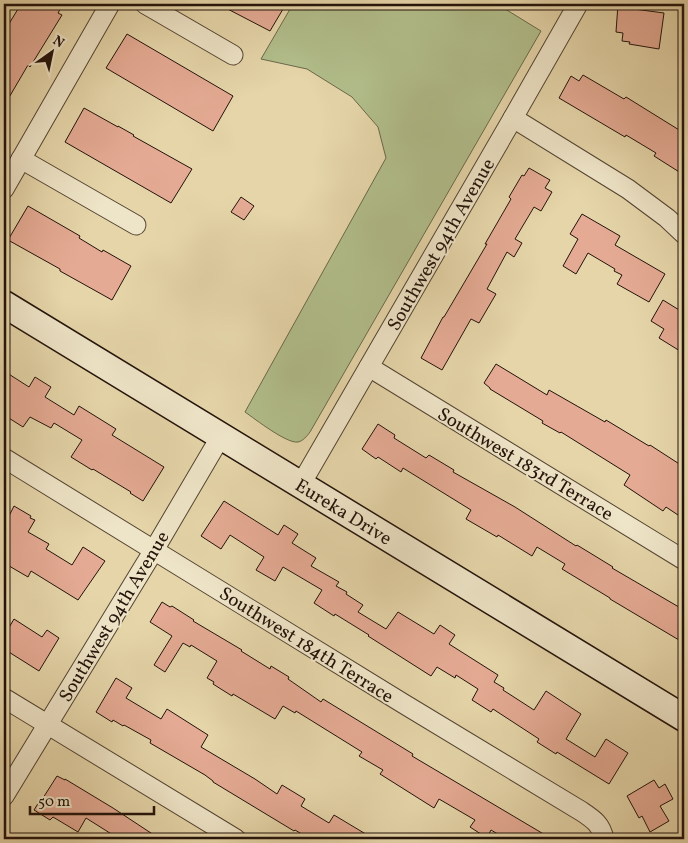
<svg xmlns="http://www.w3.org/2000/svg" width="688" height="843" font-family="Vollkorn,serif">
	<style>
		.green { fill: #b1be8b; stroke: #6a684a }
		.building { fill: #e4aa93; stroke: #23130a }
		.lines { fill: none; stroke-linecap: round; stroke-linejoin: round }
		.street-casing { stroke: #544432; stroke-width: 21 }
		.secondary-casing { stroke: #23130a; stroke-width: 29 }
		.street { stroke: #eee4c7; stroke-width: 19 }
		.secondary { stroke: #eee4c7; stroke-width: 26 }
		.labels { text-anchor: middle; stroke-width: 4; stroke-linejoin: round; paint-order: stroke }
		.street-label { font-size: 19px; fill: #23130a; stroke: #eee4c7 }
	</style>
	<rect width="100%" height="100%" fill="#e5d5a9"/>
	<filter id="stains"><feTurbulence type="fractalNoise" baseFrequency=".004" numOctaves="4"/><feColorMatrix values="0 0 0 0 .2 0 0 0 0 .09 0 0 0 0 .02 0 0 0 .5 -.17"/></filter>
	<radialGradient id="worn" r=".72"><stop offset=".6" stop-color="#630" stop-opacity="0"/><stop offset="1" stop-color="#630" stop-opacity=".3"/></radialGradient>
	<!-- green -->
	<path class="green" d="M293,4H497L541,31L310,432C307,436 303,441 298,442C287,444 255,419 245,412L386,158L378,127L352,97L307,69L261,59Z"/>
	<!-- building -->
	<g class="building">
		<path d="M21,4H63L58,13L62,15L30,67L28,65L4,106V32Z"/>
		<path d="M218,4H286L270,31Z"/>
		<path d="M618,4H635L634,9L664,13L659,49L629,44L630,42L622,41L623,33L616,32Z"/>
		<path d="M127,34L233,96L213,131L106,68Z"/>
		<path d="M583,75L624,99L626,97L684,133V175L654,156L656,153L626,135L625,137L559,98L571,76L579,81Z"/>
		<path d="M84,108L118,127V126L134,135L133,136L192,169L171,203L65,142Z"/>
		<path d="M529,168L550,180L545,188L552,192L541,211L534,207L515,239L522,243L514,257L507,252L487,289L496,294L479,323L471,319L442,370L421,358L443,317H444L487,244H485L511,199L509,197L522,175L524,176Z"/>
		<path d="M241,197L254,206L244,220L231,212Z"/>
		<path d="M28,206L80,236L79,238L102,252L103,250L131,266L112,300L60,271V269L8,240Z"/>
		<path d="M582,214L620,236L615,245L665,274L649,302L617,284L622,275L614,271L615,269L588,253L576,274L563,266L578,239L570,234Z"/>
		<path d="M663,300L684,313V344L680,351L659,338L664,329L651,321Z"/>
		<path d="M496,364L547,395L549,390L605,422L606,420L649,446L650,445L684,467V519L666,507L663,511L624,485L630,475L561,432L560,433L542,423L543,421L490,389V388L484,383Z"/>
		<path d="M4,371L29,387L35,377L51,387L45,397L74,415L79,406L116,429L112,435L164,467L143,501L130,493L131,492L93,469L92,470L71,457L82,440L54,423L51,428L30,417L23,427L4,415Z"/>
		<path d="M378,424L395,435L394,438L426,458L429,455L454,470L453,472L515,507L576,546L577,545L613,567L612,568L684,610V643L610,599V598L562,569L565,564L537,547L532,556L498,535L497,537L466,519L471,510L403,468L401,472L378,457L376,459L362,449Z"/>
		<path d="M224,501L278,535L284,525L298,534L292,543L316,558L311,566L339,582L336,586L347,592L346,594L363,605L358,612L386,629L398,612L434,634L440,625L455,635L449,644L498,675L494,682L504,688L503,690L534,710L546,691L581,714L566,739L595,757L606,739L628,753L609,784L557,752L556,754L537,742L539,739L493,709L491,712L472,700L478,689L456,675L455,678L437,667L431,676L368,636L369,635L335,614L334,616L314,603L322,590L283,567L275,581L256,570L264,557L230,535L221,549L201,536Z"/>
		<path d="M14,506L31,516L30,518L35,520L28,532L49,544L46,549L72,565L83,547L105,561L78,600L31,571L28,577L4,563V526Z"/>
		<path d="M162,602L170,607L172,606L194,620L193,621L242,650L241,651L270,669L271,666L289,677L288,679L321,702L323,699L413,754L412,756L552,839H506L491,830L487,838L470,827L475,820L439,799L434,808L380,774L383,770L359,756L362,752L296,711L295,713L283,706L275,719L233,694L232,696L213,684L214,682L207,678L217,661L191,645L190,647L183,643L165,672L154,665L172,636L150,622Z"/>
		<path d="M14,619L42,637L47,630L59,638L39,671L4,649V636Z"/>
		<path d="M116,678L132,688L126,698L161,719L167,709L208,735L201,747L255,779L277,794L282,785L305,799L301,806L329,823L334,815L374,839H310L295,830L294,831L213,782V781L205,775L150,743L151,740L124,725L123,726L113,720L112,722L96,712Z"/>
		<path d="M57,776L65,780V779L113,808L160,839H110L113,835L86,818L78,832L53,817L50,820L34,810L42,797L43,798Z"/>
		<path d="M654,780L659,788L665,784L673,799L660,806L669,821L650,832L642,816L639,818L627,796Z"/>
	</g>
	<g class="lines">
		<defs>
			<g id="street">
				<path d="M145,4L233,55"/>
				<path d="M513,118L628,189L667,218L684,234"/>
				<path d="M21,159L136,225"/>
				<path d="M4,189L110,4"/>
				<path d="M369,367L684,560"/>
				<path d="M4,458L404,704L581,811C593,819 601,824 604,839"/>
				<path d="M301,484L513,118L578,4"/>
				<path d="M4,698L236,839"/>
				<path d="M4,796L154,550L221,436"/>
			</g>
			<g id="secondary">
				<path id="s1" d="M4,304L684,718"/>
			</g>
		</defs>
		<!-- street casing -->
		<use href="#street" class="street-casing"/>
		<!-- secondary casing -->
		<use href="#secondary" class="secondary-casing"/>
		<!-- street -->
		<use href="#street" class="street"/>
		<!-- secondary -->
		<use href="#secondary" class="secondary"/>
	</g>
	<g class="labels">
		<!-- street labels -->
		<g class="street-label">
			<text transform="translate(440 244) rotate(-60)" y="7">Southwest 94th Avenue</text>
			<text transform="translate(526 463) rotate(31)" y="7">Southwest 183rd Terrace</text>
			<text dy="7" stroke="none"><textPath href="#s1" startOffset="398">Eureka Drive</textPath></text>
			<text transform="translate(113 616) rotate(-59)" y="7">Southwest 94th Avenue</text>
			<text transform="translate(307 644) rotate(32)" y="7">Southwest 184th Terrace</text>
		</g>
	</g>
	<!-- margin -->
	<rect width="688" height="843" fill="none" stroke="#e5d5a9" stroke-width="20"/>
	<rect x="5" y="5" width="678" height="833" fill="none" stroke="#23130a" stroke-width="2.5"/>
	<rect x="10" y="10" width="668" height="823" fill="none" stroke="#23130a"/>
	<!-- north arrow -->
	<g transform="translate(52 52) rotate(33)" stroke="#eee4c7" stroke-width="4" paint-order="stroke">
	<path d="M0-4L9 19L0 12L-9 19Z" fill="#23130a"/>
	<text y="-8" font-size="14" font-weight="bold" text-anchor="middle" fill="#23130a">N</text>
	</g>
	<!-- scale -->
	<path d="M30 806v8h124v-8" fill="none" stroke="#23130a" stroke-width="2.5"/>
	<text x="38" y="806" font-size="15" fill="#23130a" stroke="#eee4c7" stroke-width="4" paint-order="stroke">50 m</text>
	<rect width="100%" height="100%" filter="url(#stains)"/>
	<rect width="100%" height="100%" fill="url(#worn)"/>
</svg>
